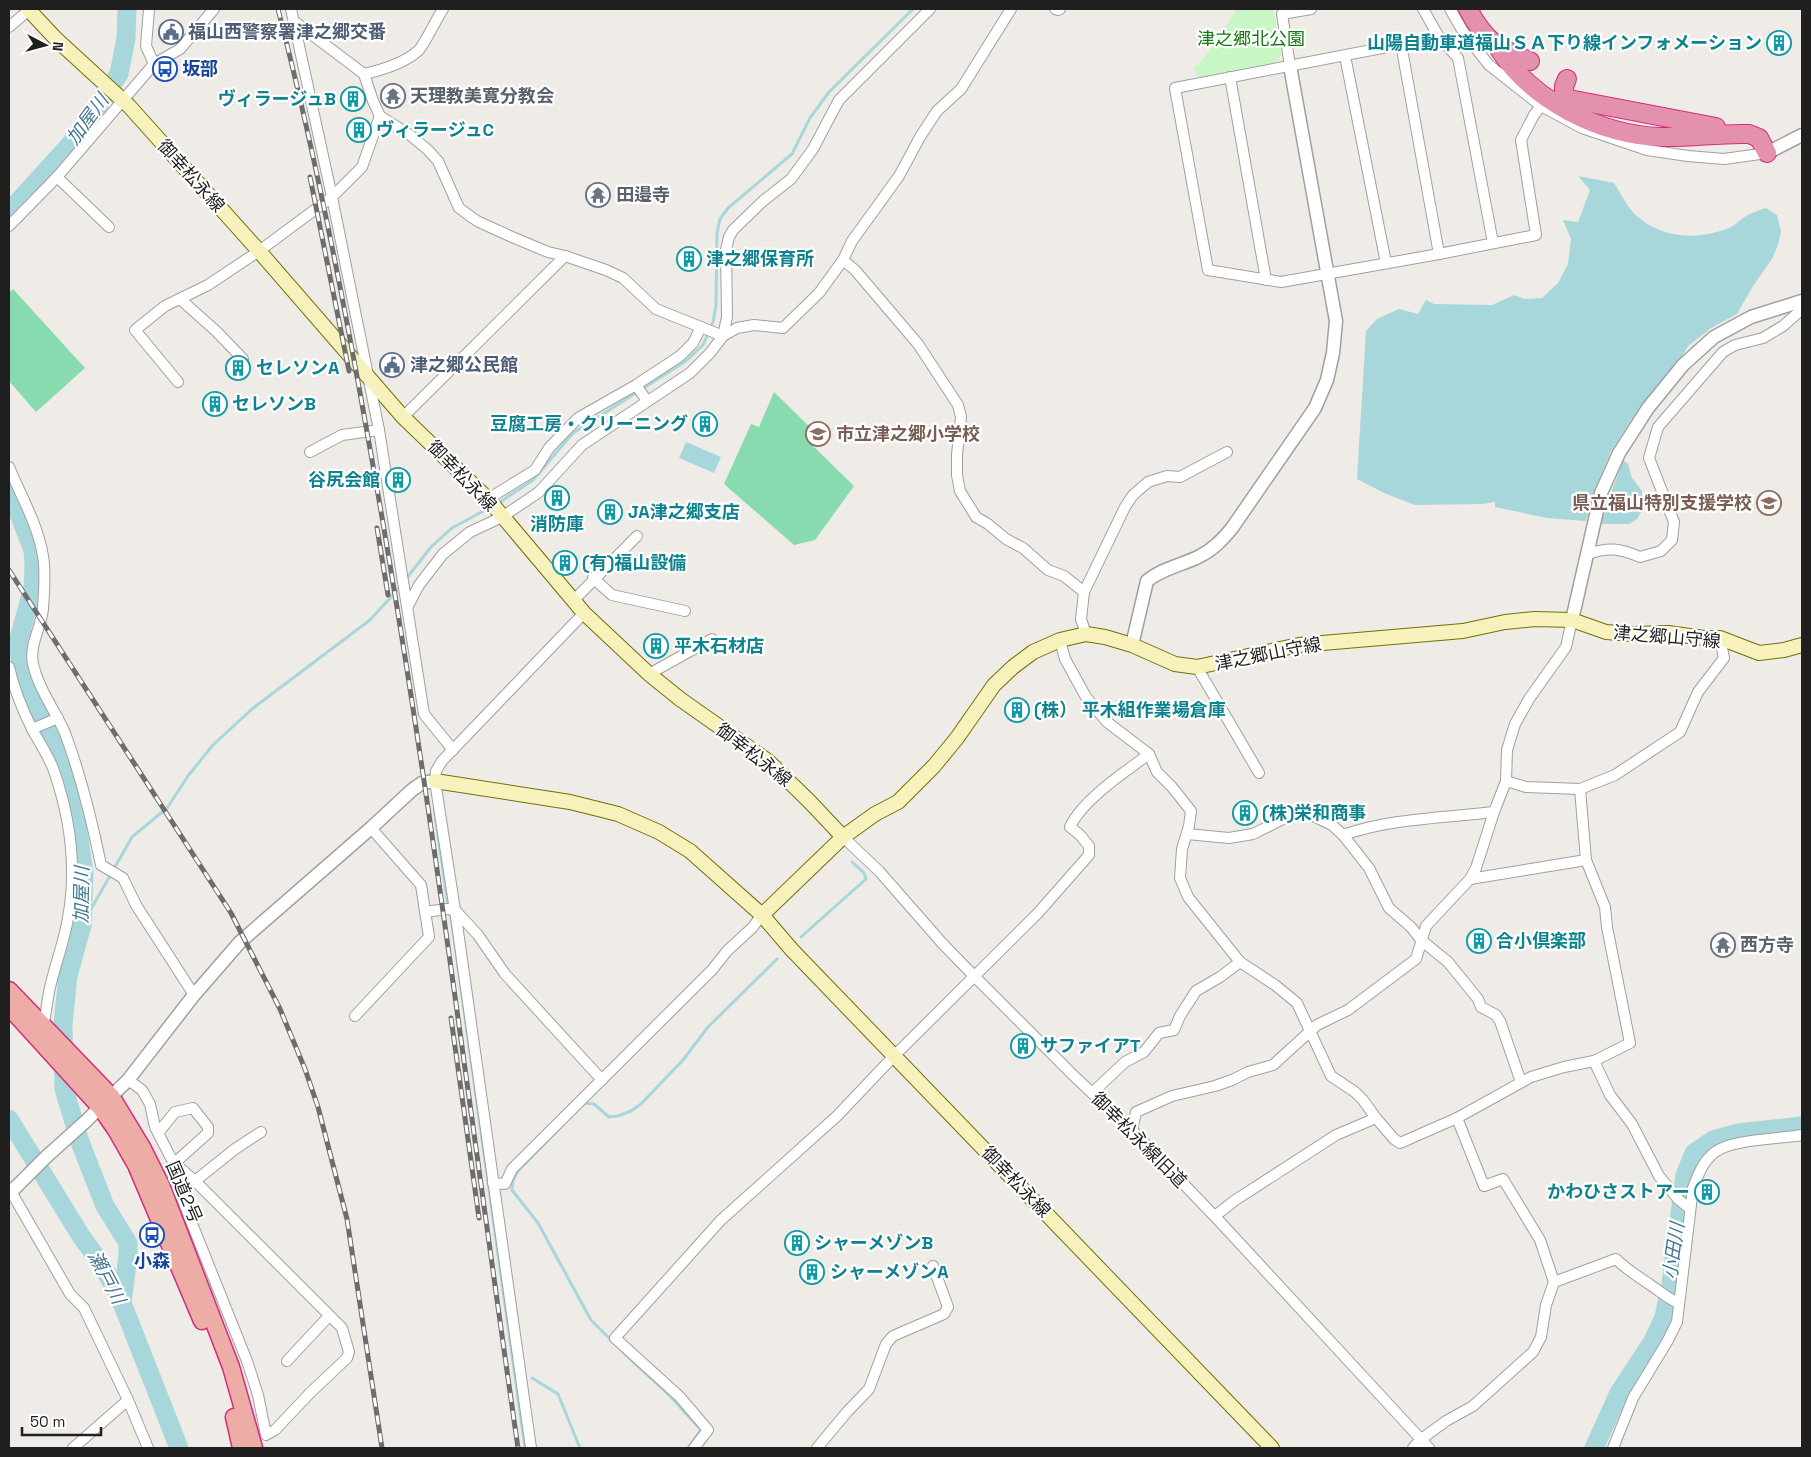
<svg xmlns="http://www.w3.org/2000/svg" width="1811" height="1457" font-family="'Space Grotesk','Noto Sans JP',sans-serif">
	<style>
		.park { fill: #c8f7c5 }
		.pitch { fill: #87dbaf }
		.water { fill: #a8d7db }
		.lines { fill: none; stroke-linecap: round; stroke-linejoin: round }
		.stream { stroke: #a8d7db; stroke-width: 3 }
		.river { stroke: #a8d7db; stroke-width: 19 }
		.minor-casing { stroke: #a0a0a0; stroke-width: 12 }
		.tertiary-casing { stroke: #a0a0a0; stroke-width: 15 }
		.secondary-casing { stroke: #726f0a; stroke-width: 16 }
		.trunk-casing { stroke: #d32d7d; stroke-width: 19 }
		.motorway-casing { stroke: #d32d7d; stroke-width: 20 }
		.minor { stroke: #fff; stroke-width: 10 }
		.tertiary { stroke: #fff; stroke-width: 12 }
		.secondary { stroke: #f7f2bc; stroke-width: 14 }
		.trunk { stroke: #eeaca7; stroke-width: 16 }
		.motorway { stroke: #e391ac; stroke-width: 18 }
		.rail-casing { stroke: #6d6d6d; stroke-width: 5 }
		.rail { stroke: #fff; stroke-width: 3; stroke-dasharray: 9; stroke-linecap: butt }
		.labels { text-anchor: middle; stroke-width: 4.5; stroke-linejoin: round; paint-order: stroke }
		.service-label { font-size: 18px; font-weight: bold; fill: #4e5e75; stroke: #fff; text-anchor: start }
		.park-label { font-size: 18px; fill: #167a11; stroke: #fff }
		.culture-label { font-size: 18px; font-weight: bold; fill: #0d838f; stroke: #fff; text-anchor: start }
		.transit-label { font-size: 18px; font-weight: bold; fill: #164399; stroke: #fff; text-anchor: start }
		.worship-label { font-size: 18px; font-weight: bold; fill: #5b616d; stroke: #fff; text-anchor: start }
		.street-label { font-size: 18px; fill: #1f1f1f; stroke: #fff }
		.education-label { font-size: 18px; font-weight: bold; fill: #785e54; stroke: #fff; text-anchor: start }
		.water-label { font-size: 19px; font-style: italic; fill: #467894; stroke: #fff }
	</style>
	<rect width="100%" height="100%" fill="#efebe6"/>
	<!-- park -->
	<path class="park" d="M1237,9H1273L1282,54L1275,64L1197,77L1194,68L1205,57Z"/>
	<!-- pitch -->
	<g class="pitch">
		<path d="M13,289L85,368L36,412L9,381V293Z"/>
		<path d="M774,392L820,437L813,446L854,486L815,540L794,545L724,484L751,424L759,427Z"/>
	</g>
	<!-- water -->
	<g class="water">
		<path d="M1578,176L1614,183C1621,194 1628,209 1638,217C1664,239 1698,240 1729,228C1736,225 1741,218 1748,215C1753,212 1760,210 1766,208L1777,215L1781,231L1778,245L1772,259L1753,286L1737,314L1711,328L1688,346L1681,359L1631,420L1611,451L1596,486L1586,521L1547,518L1495,507V502L1482,504L1415,505L1384,493L1357,479L1366,331L1377,319L1399,309L1418,314L1426,300L1434,304L1492,305L1514,295L1525,299L1542,298L1558,283L1568,264L1571,239L1563,220L1578,222L1590,190Z"/>
		<path d="M686,442L721,457L714,473L679,458Z"/>
		<path d="M1623,460L1628,464L1632,478L1642,491V511L1637,519L1629,524H1600Z"/>
	</g>
	<g class="lines">
		<!-- stream -->
		<g class="stream">
			<path d="M497,504L533,480L573,433L686,361L703,345L713,322L716,305L717,233L720,219L728,208L792,154L810,118L829,92L913,9"/>
			<path d="M406,579L431,547L452,528L489,508"/>
			<path d="M434,808L448,906"/>
			<path d="M449,912L451,917L525,1448"/>
			<path d="M82,925L132,837L167,808L188,776L213,745L252,709L370,620L401,586"/>
			<path d="M801,937L866,879L864,873L852,862"/>
			<path d="M583,1105L585,1103L594,1104L609,1117L618,1116L631,1111L641,1104L683,1060L708,1027L777,959"/>
			<path d="M563,1125L519,1170L513,1180L512,1190L538,1223L591,1320L630,1359L668,1394L701,1430L688,1448"/>
			<path d="M532,1378L558,1394L580,1448"/>
		</g>
		<!-- river -->
		<g class="river">
			<path d="M9,212L76,138L119,74L126,38L127,9"/>
			<path d="M9,488L33,550L34,565L33,588L18,642L21,665L65,774L75,810L84,873L82,925L68,976L63,1023L64,1089L80,1142L105,1206L128,1243V1255L122,1303"/>
			<path d="M9,1119L81,1236L104,1268L122,1303L179,1448"/>
			<path d="M1594,1448L1619,1393L1653,1341L1664,1317L1671,1284L1685,1175L1694,1153L1713,1140L1738,1133L1802,1126"/>
		</g>
		<defs>
			<g id="minor">
				<path d="M149,9L146,46L154,64"/>
				<path d="M291,9L332,197L379,430L424,714L453,750"/>
				<path d="M443,9C437,18 425,43 419,50C405,63 382,70 364,74L373,101L380,116L410,135L428,150L438,161L459,208L477,221L512,237L548,252L565,256L606,270L623,278L656,309L723,336"/>
				<path d="M1055,9L1058,10L1060,9"/>
				<path d="M1423,9L1439,37"/>
				<path d="M1450,9L1465,35L1489,65L1541,106L1582,128L1647,150L1688,156L1724,159L1767,153"/>
				<path d="M295,22L364,74"/>
				<path d="M9,27L29,10"/>
				<path d="M1401,44L1439,254"/>
				<path d="M1345,56L1386,263"/>
				<path d="M1290,66L1282,14L1311,9"/>
				<path d="M1230,77L1266,280"/>
				<path d="M57,177L109,227"/>
				<path d="M9,226L57,177L154,64L180,49L214,9"/>
				<path d="M1493,243L1458,58L1439,37L1175,88L1208,270L1281,282L1439,254L1536,235L1521,140L1534,115L1541,106"/>
				<path d="M843,260L855,270L918,344L958,405L961,417L957,455V475L960,491L976,517L988,524L1006,539L1023,548L1048,570L1064,576L1084,592L1081,619L1086,634"/>
				<path d="M180,299L216,331L243,359"/>
				<path d="M723,336L727,317L726,250L729,237L733,230L763,201L791,179L813,149L839,100L930,9"/>
				<path d="M178,382L135,330L165,306L208,285L259,251L332,197L362,167L380,116"/>
				<path d="M636,385L647,401"/>
				<path d="M403,417L565,256"/>
				<path d="M310,452L342,435L379,430"/>
				<path d="M9,467C21,496 38,525 43,556C46,573 44,592 43,609C41,628 29,645 33,664C39,690 55,710 65,733C81,776 92,821 101,865L123,878L136,905L194,995"/>
				<path d="M488,499L535,470L549,448L578,418L636,385L680,356L693,343L701,327"/>
				<path d="M1587,554C1609,547 1619,548 1640,557L1661,551L1672,540L1674,522L1649,458L1658,427L1723,352L1735,345L1763,338L1783,326L1799,312L1802,307"/>
				<path d="M593,578L612,595L685,611"/>
				<path d="M1084,592L1125,507L1133,495L1148,482L1167,476L1180,477L1227,452"/>
				<path d="M574,600L637,536"/>
				<path d="M408,606L419,585L443,554L470,532L502,517L539,492L582,445L690,373L710,353L723,336L737,328L754,325L783,328L819,293L843,260L852,241L899,176L920,137L937,111L961,89L1011,9"/>
				<path d="M1060,640L1065,659L1086,697L1107,722L1149,754L1157,772L1172,787L1191,811L1189,826L1182,849L1180,878L1188,897L1240,962L1275,985L1297,1003L1331,1076L1355,1092L1363,1100L1376,1118L1394,1139L1400,1143L1457,1118L1531,1077L1564,1067L1594,1061L1630,1043L1607,927L1605,907L1586,860L1470,879"/>
				<path d="M9,667C14,690 23,711 33,731C40,743 48,756 53,768C70,816 77,868 68,918C64,943 54,967 49,992C47,1003 46,1014 43,1026"/>
				<path d="M1197,667L1259,773"/>
				<path d="M649,674L712,639"/>
				<path d="M32,729L58,718"/>
				<path d="M1506,781L1526,787L1580,789"/>
				<path d="M1187,834L1229,838L1253,834L1301,810L1332,825L1343,835L1369,868L1389,908L1411,927L1421,940L1448,962L1478,999L1481,1007L1496,1015L1500,1021L1521,1082"/>
				<path d="M1343,835C1392,818 1444,818 1494,812"/>
				<path d="M843,837L879,871L942,943L974,976L1076,1078L1132,1130L1221,1223L1429,1448"/>
				<path d="M1586,860L1580,789L1615,775L1680,732L1698,692L1724,658L1720,638"/>
				<path d="M425,912L447,909L455,910L478,935L505,974L602,1080"/>
				<path d="M355,1016L429,937L421,885L371,828"/>
				<path d="M1594,1061L1610,1095L1632,1124L1659,1176L1678,1199L1690,1209"/>
				<path d="M128,1080L142,1090L150,1104L155,1127L173,1162L181,1196L247,1361L258,1395L266,1435L275,1430L310,1393L347,1358L349,1352L342,1328L195,1181L173,1162L179,1159L208,1133V1127L193,1108L175,1112L158,1133"/>
				<path d="M1092,1093L1125,1062L1144,1052L1159,1033L1174,1030L1180,1016L1196,991L1220,977L1240,962"/>
				<path d="M1132,1130L1136,1112L1172,1096L1215,1086L1232,1080L1248,1072L1273,1065L1317,1025L1348,1010L1416,959L1426,926L1470,879L1476,868L1494,812L1506,781L1507,750L1515,724L1529,699L1566,647L1572,620"/>
				<path d="M195,1181L235,1149L261,1132"/>
				<path d="M493,1183L505,1184L512,1169L712,970L727,951L752,928L762,915"/>
				<path d="M9,1188L70,1294L84,1308L128,1400L148,1448"/>
				<path d="M1215,1216L1234,1201L1336,1135L1376,1118"/>
				<path d="M1554,1282L1616,1259C1627,1270 1639,1277 1652,1286C1661,1292 1668,1299 1679,1303"/>
				<path d="M287,1361L329,1316"/>
				<path d="M73,1448L128,1400"/>
				<path d="M531,1448L455,910L435,781L436,771L442,761L584,613"/>
				<path d="M694,1448L708,1430L680,1397L615,1338L721,1220L837,1116L894,1056L1038,913L1089,855V846L1080,835L1070,827C1082,800 1125,772 1149,754"/>
				<path d="M817,1448L847,1412L869,1389L886,1344L893,1336L944,1314L948,1307L933,1266"/>
				<path d="M1413,1448L1420,1440L1446,1421L1473,1406L1533,1352L1541,1337L1546,1305L1554,1282L1540,1240L1503,1179L1484,1186L1457,1118"/>
				<path d="M1613,1448L1633,1398L1667,1342L1677,1322L1693,1188C1698,1175 1703,1161 1715,1152C1732,1139 1780,1139 1802,1135"/>
			</g>
			<g id="tertiary">
				<path d="M1767,153L1802,135"/>
				<path d="M1572,620L1601,493L1619,453L1648,408L1683,365L1714,337L1751,317L1802,301"/>
				<path d="M1132,645L1147,581C1162,568 1183,565 1200,556C1214,549 1223,539 1232,528L1315,408L1327,380L1333,353L1336,321L1290,66"/>
				<path d="M9,1194L46,1157L85,1122L128,1080L194,995L240,942L371,828L412,790L422,783L435,781"/>
			</g>
			<g id="secondary">
				<path d="M28,9L56,39L129,106L259,251L403,417L488,499L584,613L649,674L680,699L768,761L810,802L843,837"/>
				<path d="M435,781L570,802L618,814L659,832L690,851L762,915L792,950L1272,1448"/>
				<path d="M762,915L843,837L875,814L898,802L934,766L957,738L994,685L1013,667L1033,652L1060,640L1086,634L1105,637L1132,645L1175,664L1197,667L1299,645L1463,631L1505,622L1535,619L1572,620L1606,632L1633,634L1668,633L1704,638H1720L1759,653L1784,650L1802,645"/>
			</g>
			<g id="trunk">
				<path d="M9,990L111,1096L143,1149L161,1185L231,1367L254,1448"/>
				<path d="M9,1007L100,1107L116,1130L136,1165L202,1321"/>
				<path d="M234,1417L241,1448"/>
			</g>
			<g id="motorway">
				<path d="M1468,9C1485,41 1497,48 1530,61"/>
				<path d="M1499,49C1532,101 1600,135 1661,137C1690,138 1719,133 1749,134L1759,138L1767,153"/>
				<path d="M1567,79L1564,86V93L1569,99L1716,127"/>
			</g>
		</defs>
		<!-- minor casing -->
		<use href="#minor" class="minor-casing"/>
		<!-- tertiary casing -->
		<use href="#tertiary" class="tertiary-casing"/>
		<!-- secondary casing -->
		<use href="#secondary" class="secondary-casing"/>
		<!-- trunk casing -->
		<use href="#trunk" class="trunk-casing"/>
		<!-- motorway casing -->
		<use href="#motorway" class="motorway-casing"/>
		<!-- minor -->
		<use href="#minor" class="minor"/>
		<!-- tertiary -->
		<use href="#tertiary" class="tertiary"/>
		<!-- secondary -->
		<use href="#secondary" class="secondary"/>
		<!-- trunk -->
		<use href="#trunk" class="trunk"/>
		<!-- motorway -->
		<use href="#motorway" class="motorway"/>
		<defs>
			<g id="rail">
				<path d="M278,9C314,149 342,290 367,432C428,769 469,1109 518,1448"/>
				<path d="M310,177L349,371"/>
				<path d="M377,528L388,595"/>
				<path d="M9,570L231,913L280,1009L305,1069L318,1107L347,1219L382,1448"/>
				<path d="M451,1018L479,1218"/>
			</g>
		</defs>
		<!-- rail casing -->
		<use href="#rail" class="rail-casing"/>
		<!-- rail -->
		<use href="#rail" class="rail"/>
	</g>
	<!-- icons -->
	<defs>
		<symbol id="civic-ring" viewBox="-11 -11 22 22"><circle r="9.5" fill="#fff" stroke="#5c6f8a" stroke-width="1.5"/><path d="M-.6-6.5H3V-4.5H.6V-3L4-1V1h2V6H-6V1h2V-1L-.6-3ZM-1.2 2.5V6h2.4V2.5Z" fill="#5c6f8a"/></symbol>
		<symbol id="building-ring" viewBox="-11 -11 22 22"><circle r="9.5" fill="#fff" stroke="#0f9aa8" stroke-width="1.5"/><path d="M-4-6H4V6H1V3H-1V6H-4ZM-2.5-4.3h1.7v1.8h-1.7ZM.8-4.3h1.7v1.8H.8ZM-2.5-1h1.7V.8h-1.7ZM.8-1h1.7V.8H.8Z" fill="#0f9aa8"/></symbol>
		<symbol id="bus-ring" viewBox="-11 -11 22 22"><circle r="9.5" fill="#fff" stroke="#1a4fb4" stroke-width="1.5"/><path d="M-5-6H5V4H4V6H2V4H-2V6H-4V4H-5ZM-3.5-4V0h7V-4ZM-3.5 1.2v1.5H-2V1.2ZM2 1.2v1.5H3.5V1.2Z" fill="#1a4fb4"/></symbol>
		<symbol id="temple-ring" viewBox="-11 -11 22 22"><circle r="9.5" fill="#fff" stroke="#6b7280" stroke-width="1.5"/><path d="M0-6L5-2H3V0L6.5 2.5H4V6H1.5V3h-3V6H-4V2.5H-6.5L-3 0V-2H-5Z" fill="#6b7280"/></symbol>
		<symbol id="school-ring" viewBox="-11 -11 22 22"><circle r="9.5" fill="#fff" stroke="#8d6e63" stroke-width="1.5"/><path d="M0-5L7-2L0 1L-7-2ZM-4 1L0 2.5L4 1V4Q0 6-4 4Z" fill="#8d6e63"/></symbol>
	</defs>
	<g fill-rule="evenodd">
		<use href="#civic-ring" x="157" y="18" width="28" height="28"/>
		<use href="#building-ring" x="1765" y="29" width="28" height="28"/>
		<use href="#bus-ring" x="151" y="55" width="28" height="28"/>
		<use href="#temple-ring" x="379" y="82" width="28" height="28"/>
		<use href="#building-ring" x="339" y="85" width="28" height="28"/>
		<use href="#building-ring" x="345" y="116" width="28" height="28"/>
		<use href="#temple-ring" x="584" y="181" width="28" height="28"/>
		<use href="#building-ring" x="675" y="245" width="28" height="28"/>
		<use href="#civic-ring" x="378" y="351" width="28" height="28"/>
		<use href="#building-ring" x="224" y="354" width="28" height="28"/>
		<use href="#building-ring" x="201" y="390" width="28" height="28"/>
		<use href="#building-ring" x="691" y="410" width="28" height="28"/>
		<use href="#school-ring" x="804" y="420" width="28" height="28"/>
		<use href="#building-ring" x="384" y="466" width="28" height="28"/>
		<use href="#building-ring" x="543" y="484" width="28" height="28"/>
		<use href="#school-ring" x="1755" y="489" width="28" height="28"/>
		<use href="#building-ring" x="596" y="498" width="28" height="28"/>
		<use href="#building-ring" x="551" y="549" width="28" height="28"/>
		<use href="#building-ring" x="642" y="632" width="28" height="28"/>
		<use href="#building-ring" x="1003" y="696" width="28" height="28"/>
		<use href="#building-ring" x="1231" y="799" width="28" height="28"/>
		<use href="#building-ring" x="1465" y="927" width="28" height="28"/>
		<use href="#temple-ring" x="1709" y="931" width="28" height="28"/>
		<use href="#building-ring" x="1009" y="1032" width="28" height="28"/>
		<use href="#building-ring" x="1693" y="1178" width="28" height="28"/>
		<use href="#bus-ring" x="138" y="1221" width="28" height="28"/>
		<use href="#building-ring" x="783" y="1229" width="28" height="28"/>
		<use href="#building-ring" x="798" y="1258" width="28" height="28"/>
	</g>
	<g class="labels">
		<!-- service labels -->
		<g class="service-label">
			<text x="188" y="38">福山西警察署津之郷交番</text>
			<text x="410" y="371">津之郷公民館</text>
		</g>
		<!-- park labels -->
		<g class="park-label">
			<text x="1251" y="45">津之郷北公園</text>
		</g>
		<!-- culture labels -->
		<g class="culture-label">
			<text x="1762" y="49" text-anchor="end">山陽自動車道福山ＳＡ下り線インフォメーション</text>
			<text x="336" y="105" text-anchor="end">ヴィラージュB</text>
			<text x="376" y="136">ヴィラージュC</text>
			<text x="706" y="265">津之郷保育所</text>
			<text x="256" y="374">セレソンA</text>
			<text x="232" y="410">セレソンB</text>
			<text x="688" y="430" text-anchor="end">豆腐工房・クリーニング</text>
			<text x="380" y="486" text-anchor="end">谷尻会館</text>
			<text x="628" y="518">JA津之郷支店</text>
			<text x="557" y="530" text-anchor="middle">消防庫</text>
			<text x="582" y="569">(有)福山設備</text>
			<text x="674" y="652">平木石材店</text>
			<text x="1034" y="716">(株） 平木組作業場倉庫</text>
			<text x="1262" y="819">(株)栄和商事</text>
			<text x="1496" y="947">合小倶楽部</text>
			<text x="1040" y="1052">サファイアT</text>
			<text x="1690" y="1198" text-anchor="end">かわひさストアー</text>
			<text x="814" y="1249">シャーメゾンB</text>
			<text x="830" y="1278">シャーメゾンA</text>
		</g>
		<!-- transit labels -->
		<g class="transit-label">
			<text x="182" y="75">坂部</text>
			<text x="152" y="1267" text-anchor="middle">小森</text>
		</g>
		<!-- worship labels -->
		<g class="worship-label">
			<text x="410" y="102">天理教美寛分教会</text>
			<text x="616" y="201">田邉寺</text>
			<text x="1740" y="951">西方寺</text>
		</g>
		<!-- street labels -->
		<g class="street-label">
			<text transform="translate(191 176) rotate(48)" y="6">御幸松永線</text>
			<text transform="translate(462 476) rotate(46)" y="6">御幸松永線</text>
			<text transform="translate(1667 637) rotate(5)" y="6">津之郷山守線</text>
			<text transform="translate(1268 654) rotate(-11)" y="6">津之郷山守線</text>
			<text transform="translate(754 755) rotate(38)" y="6">御幸松永線</text>
			<text transform="translate(1139 1140) rotate(45)" y="6">御幸松永線旧道</text>
			<text transform="translate(1016 1182) rotate(46)" y="6">御幸松永線</text>
			<text transform="translate(184 1192) rotate(67)" y="6">国道2号</text>
		</g>
		<!-- education labels -->
		<g class="education-label">
			<text x="836" y="440">市立津之郷小学校</text>
			<text x="1752" y="509" text-anchor="end">県立福山特別支援学校</text>
		</g>
		<!-- water labels -->
		<g class="water-label">
			<text transform="translate(87 119) rotate(-54)" y="7">加屋川</text>
			<text transform="translate(81 895) rotate(-89)" y="7">加屋川</text>
			<text transform="translate(1673 1251) rotate(-82)" y="7">小田川</text>
			<text transform="translate(107 1277) rotate(62)" y="7">瀬戸川</text>
		</g>
	</g>
	<!-- border -->
	<rect width="1811" height="1457" fill="none" stroke="#1f1f1f" stroke-width="20"/>
	<!-- north arrow -->
	<g transform="translate(45 45) rotate(96)" stroke="#ffffff" stroke-width="4" paint-order="stroke">
	<path d="M0-4L9 19L0 12L-9 19Z" fill="#1f1f1f"/>
	<text y="-8" font-size="14" font-weight="bold" text-anchor="middle" fill="#1f1f1f">N</text>
	</g>
	<!-- scale -->
	<path d="M22 1427v8h79v-8" fill="none" stroke="#1f1f1f" stroke-width="2.5"/>
	<text x="30" y="1427" font-size="15" fill="#1f1f1f" stroke="#ffffff" stroke-width="4" paint-order="stroke">50 m</text>
</svg>
